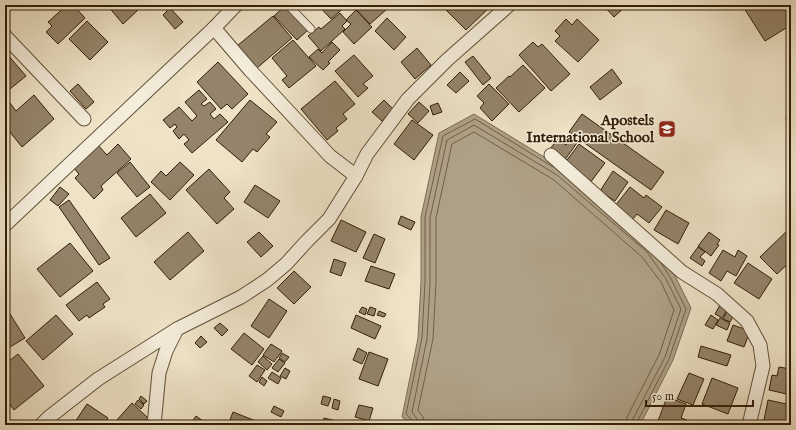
<svg xmlns="http://www.w3.org/2000/svg" width="796" height="430" font-family="'IM FELL English',serif">
	<style>
		.water { fill: #aea086; stroke: #7c6c53 }
		.lines { fill: none; stroke-linecap: round; stroke-linejoin: round }
		.shore { stroke: #705f46; stroke-width: 1 }
		.building { fill: #94846b; stroke: #321e07 }
		.service-casing { stroke: #614f37; stroke-width: 9 }
		.minor-casing { stroke: #614f37; stroke-width: 15 }
		.service { stroke: #f4eddb; stroke-width: 7 }
		.minor { stroke: #f4eddb; stroke-width: 13 }
		.labels { text-anchor: middle; stroke-width: 3; stroke-linejoin: round; paint-order: stroke }
		.poi-label { font-size: 15px; font-weight: bold; fill: #321e07; stroke: #f4eddb; text-anchor: end }
	</style>
	<rect width="100%" height="100%" fill="#eee3c7"/>
	<filter id="stains"><feTurbulence type="fractalNoise" baseFrequency=".005" numOctaves="4"/><feColorMatrix values="0 0 0 0 .2 0 0 0 0 .09 0 0 0 0 .02 0 0 0 .5 -.17"/></filter>
	<radialGradient id="worn" r=".72"><stop offset=".6" stop-color="#630" stop-opacity="0"/><stop offset="1" stop-color="#630" stop-opacity=".3"/></radialGradient>
	<!-- water -->
	<path class="water" d="M474,114L562,168L654,246L674,274L691,308L673,360L640,425H412L402,417L418,338L421,282V217L439,133Z"/>
	<g class="lines">
		<!-- shore -->
		<g class="shore">
			<path d="M414,425L413,421L406,414L422,338L425,282V217L443,136L475,119L553,167"/>
			<path d="M419,425L417,419L412,412L427,339L430,282V218L447,140L474,125L557,175L647,252L666,279L681,309L665,357L633,419L632,425"/>
			<path d="M425,425L423,417L418,410L433,339L436,282V218L452,144L474,132L554,180L642,257L661,282L674,310L659,355L627,417L626,425"/>
			<path d="M637,425V422L669,359L686,309L670,277L661,263"/>
		</g>
	</g>
	<!-- building -->
	<g class="building">
		<path d="M67,5L71,9L74,6L85,18L58,44L46,32L52,26L48,22Z"/>
		<path d="M107,5H134L138,10L123,24Z"/>
		<path d="M183,5H188L189,6L186,10L181,7Z"/>
		<path d="M286,5L309,29L297,40L274,16Z"/>
		<path d="M318,5H347L331,19Z"/>
		<path d="M352,5H383L387,9L370,24Z"/>
		<path d="M441,5H492L466,30Z"/>
		<path d="M603,5H627L614,17Z"/>
		<path d="M742,5H791V25L765,41Z"/>
		<path d="M170,8L183,22L175,29L163,15Z"/>
		<path d="M356,10L372,27L354,44L343,32L351,24L346,20Z"/>
		<path d="M340,13L347,21L342,26L345,29L321,51L308,36L319,27L321,29Z"/>
		<path d="M273,16L292,38L257,68L237,46Z"/>
		<path d="M387,18L406,37L394,50L375,31Z"/>
		<path d="M566,19L572,25L577,19L599,40L578,62L555,41L560,36L555,31Z"/>
		<path d="M87,21L108,42L90,60L69,39Z"/>
		<path d="M293,40L316,66L289,88L282,80L287,76L272,58Z"/>
		<path d="M332,42L340,50L328,62L330,63L323,70L309,57L318,49L322,53Z"/>
		<path d="M533,42L538,47L542,44L570,74L551,91L519,55Z"/>
		<path d="M417,48L431,65L415,79L401,62Z"/>
		<path d="M7,54L26,76L5,93V55Z"/>
		<path d="M354,55L373,76L363,84L368,88L358,97L335,71Z"/>
		<path d="M473,56L491,78L483,85L465,62Z"/>
		<path d="M218,62L248,94L232,109L227,104L221,109L197,82Z"/>
		<path d="M523,65L545,88L519,112L496,88L509,76L510,77Z"/>
		<path d="M612,69L622,83L600,100L590,87Z"/>
		<path d="M460,72L469,81L456,93L447,85Z"/>
		<path d="M335,81L355,104L343,114L347,119L336,128L338,131L327,140L301,109Z"/>
		<path d="M78,84L94,102L86,109L70,91Z"/>
		<path d="M489,84L509,104L492,121L480,108L484,103L477,96Z"/>
		<path d="M199,90L207,99L201,104L204,106L210,102L216,109L210,114L214,119L220,114L228,122L192,153L184,144L189,140L184,134L179,139L173,131L177,127L175,124L170,128L163,120L179,107L192,121L197,116L185,102Z"/>
		<path d="M34,95L54,119L22,147L5,126V106L10,103L16,111Z"/>
		<path d="M250,100L277,122L266,134L270,137L257,152L253,149L242,162L216,140Z"/>
		<path d="M384,100L393,109L382,121L372,112Z"/>
		<path d="M419,102L429,111L418,123L408,114Z"/>
		<path d="M438,103L442,112L433,115L430,106Z"/>
		<path d="M582,114L664,172L651,190L569,132Z"/>
		<path d="M412,120L433,135L414,160L394,144Z"/>
		<path d="M558,139L566,145L570,139L577,143L564,161L549,150Z"/>
		<path d="M97,144L107,155L118,144L131,159L101,186L103,190L94,199L75,178L79,174L73,167Z"/>
		<path d="M579,144L605,163L590,183L564,164Z"/>
		<path d="M791,144V153L787,148Z"/>
		<path d="M130,162L150,187L137,197L117,173Z"/>
		<path d="M180,162L194,175L170,200L151,182L161,171L166,176Z"/>
		<path d="M209,169L230,192L224,198L234,209L217,224L186,190Z"/>
		<path d="M613,171L628,182L615,201L600,191Z"/>
		<path d="M255,185L280,201L268,218L244,202Z"/>
		<path d="M60,187L69,194L58,206L50,200Z"/>
		<path d="M630,187L644,198L646,195L662,207L649,223L637,214L632,220L615,206Z"/>
		<path d="M150,194L166,213L136,237L121,218Z"/>
		<path d="M69,200L110,258L99,265L59,207Z"/>
		<path d="M666,210L689,223L678,244L654,230Z"/>
		<path d="M401,216L415,222L411,230L398,224Z"/>
		<path d="M341,220L366,232L356,252L331,241Z"/>
		<path d="M791,227V261L777,274L760,257Z"/>
		<path d="M188,232L204,251L170,280L154,262Z"/>
		<path d="M259,232L273,246L261,257L247,242Z"/>
		<path d="M709,232L720,240L717,244L719,245L711,256L698,246Z"/>
		<path d="M374,234L385,239L375,263L363,258Z"/>
		<path d="M70,243L93,271L60,297L37,269Z"/>
		<path d="M698,247L705,252L700,257L705,261L702,266L690,258Z"/>
		<path d="M723,250L735,257L738,250L747,256L736,276L727,271L721,281L709,273Z"/>
		<path d="M334,259L346,263L341,276L330,272Z"/>
		<path d="M748,263L772,279L759,299L734,283Z"/>
		<path d="M371,266L395,274L389,289L365,281Z"/>
		<path d="M294,271L311,287L294,304L277,288Z"/>
		<path d="M97,282L110,299L103,304L105,307L89,318L87,315L79,321L66,305Z"/>
		<path d="M269,299L287,311L269,338L251,326Z"/>
		<path d="M720,305L728,309L722,318L715,314Z"/>
		<path d="M5,306L25,338L5,350Z"/>
		<path d="M362,307L367,309L365,315L359,312Z"/>
		<path d="M370,307L376,309L374,316L367,314Z"/>
		<path d="M379,311L386,314L384,317L377,315Z"/>
		<path d="M727,311L734,315L730,322L723,319Z"/>
		<path d="M56,315L73,334L43,360L26,341Z"/>
		<path d="M356,315L381,326L375,339L351,328Z"/>
		<path d="M711,315L718,320L713,329L705,325Z"/>
		<path d="M720,318L730,323L727,330L716,325Z"/>
		<path d="M220,323L228,330L222,336L214,328Z"/>
		<path d="M733,325L750,331L744,347L727,341Z"/>
		<path d="M244,333L264,349L252,365L231,349Z"/>
		<path d="M201,336L207,342L200,348L195,343Z"/>
		<path d="M271,344L282,351L274,362L263,355Z"/>
		<path d="M701,346L731,355L727,366L698,357Z"/>
		<path d="M358,348L367,353L362,364L353,360Z"/>
		<path d="M369,352L388,359L378,386L359,379Z"/>
		<path d="M282,353L289,357L285,362L279,358Z"/>
		<path d="M18,354L44,386L14,410L5,398V364Z"/>
		<path d="M263,356L272,364L267,370L258,362Z"/>
		<path d="M279,359L285,363L278,372L272,368Z"/>
		<path d="M257,365L265,370L257,382L249,376Z"/>
		<path d="M779,367L791,369V395L769,390L772,375L777,376Z"/>
		<path d="M285,368L290,371L286,379L280,376Z"/>
		<path d="M272,372L281,378L278,384L268,378Z"/>
		<path d="M689,373L704,379L693,405L677,399Z"/>
		<path d="M262,377L267,381L264,386L259,382Z"/>
		<path d="M712,378L738,388L728,414L702,404Z"/>
		<path d="M141,396L147,401L144,404L139,399Z"/>
		<path d="M323,396L331,398L328,406L321,404Z"/>
		<path d="M667,397L686,404L681,418L687,420L685,425H669L658,421Z"/>
		<path d="M334,399L340,401L338,410L332,408Z"/>
		<path d="M138,400L144,405L141,409L135,404Z"/>
		<path d="M768,400L791,405V425H763Z"/>
		<path d="M132,403L148,418L142,425H121L116,421Z"/>
		<path d="M87,404L108,418L103,425H73Z"/>
		<path d="M359,405L373,408L369,421L355,417Z"/>
		<path d="M274,406L284,411L281,417L271,412Z"/>
		<path d="M233,412L266,425H228Z"/>
		<path d="M196,416L203,421L201,425H197L192,422Z"/>
		<path d="M324,418L353,425H322Z"/>
	</g>
	<g class="lines">
		<defs>
			<g id="service">
				<path d="M288,5L311,29"/>
				<path d="M790,118L791,117"/>
			</g>
			<g id="minor">
				<path d="M214,28L250,70L330,156L356,176"/>
				<path d="M5,36L84,119"/>
				<path d="M551,155L682,272L717,294L747,321L760,345L763,366L749,425"/>
				<path d="M5,225L214,28L236,5"/>
				<path d="M41,425L48,418L98,379L177,329L241,297L267,280L286,264L307,241L329,219L356,176L367,154L408,99L447,60L509,5"/>
				<path d="M154,425L159,373L166,351L177,329"/>
			</g>
		</defs>
		<!-- service casing -->
		<use href="#service" class="service-casing"/>
		<!-- minor casing -->
		<use href="#minor" class="minor-casing"/>
		<!-- service -->
		<use href="#service" class="service"/>
		<!-- minor -->
		<use href="#minor" class="minor"/>
	</g>
	<!-- icons -->
	<defs>
		<symbol id="school-square" viewBox="-11 -11 22 22"><rect x="-9" y="-9" width="18" height="18" rx="4" fill="#8f2418" stroke="#f4eddb"/><path d="M0-5L7-2L0 1L-7-2ZM-4 1L0 2.5L4 1V4Q0 6-4 4Z" fill="#fff"/></symbol>
	</defs>
	<g fill-rule="evenodd">
		<use href="#school-square" x="657" y="119" width="20" height="20"/>
	</g>
	<g class="labels">
		<!-- poi labels -->
		<g class="poi-label">
			<text x="654" y="125">Apostels<tspan x="654" dy="17">International School</tspan></text>
		</g>
	</g>
	<!-- margin -->
	<rect width="796" height="430" fill="none" stroke="#eee3c7" stroke-width="20"/>
	<rect x="6" y="6" width="784" height="418" fill="none" stroke="#321e07" stroke-width="2"/>
	<rect x="10" y="10" width="776" height="410" fill="none" stroke="#321e07"/>
	<!-- scale -->
	<path d="M646 400v6h107v-6" fill="none" stroke="#321e07" stroke-width="2"/>
	<text x="652" y="400" font-size="12" fill="#321e07" stroke="#f4eddb" stroke-width="3" paint-order="stroke">50 m</text>
	<rect width="100%" height="100%" filter="url(#stains)"/>
	<rect width="100%" height="100%" fill="url(#worn)"/>
</svg>
